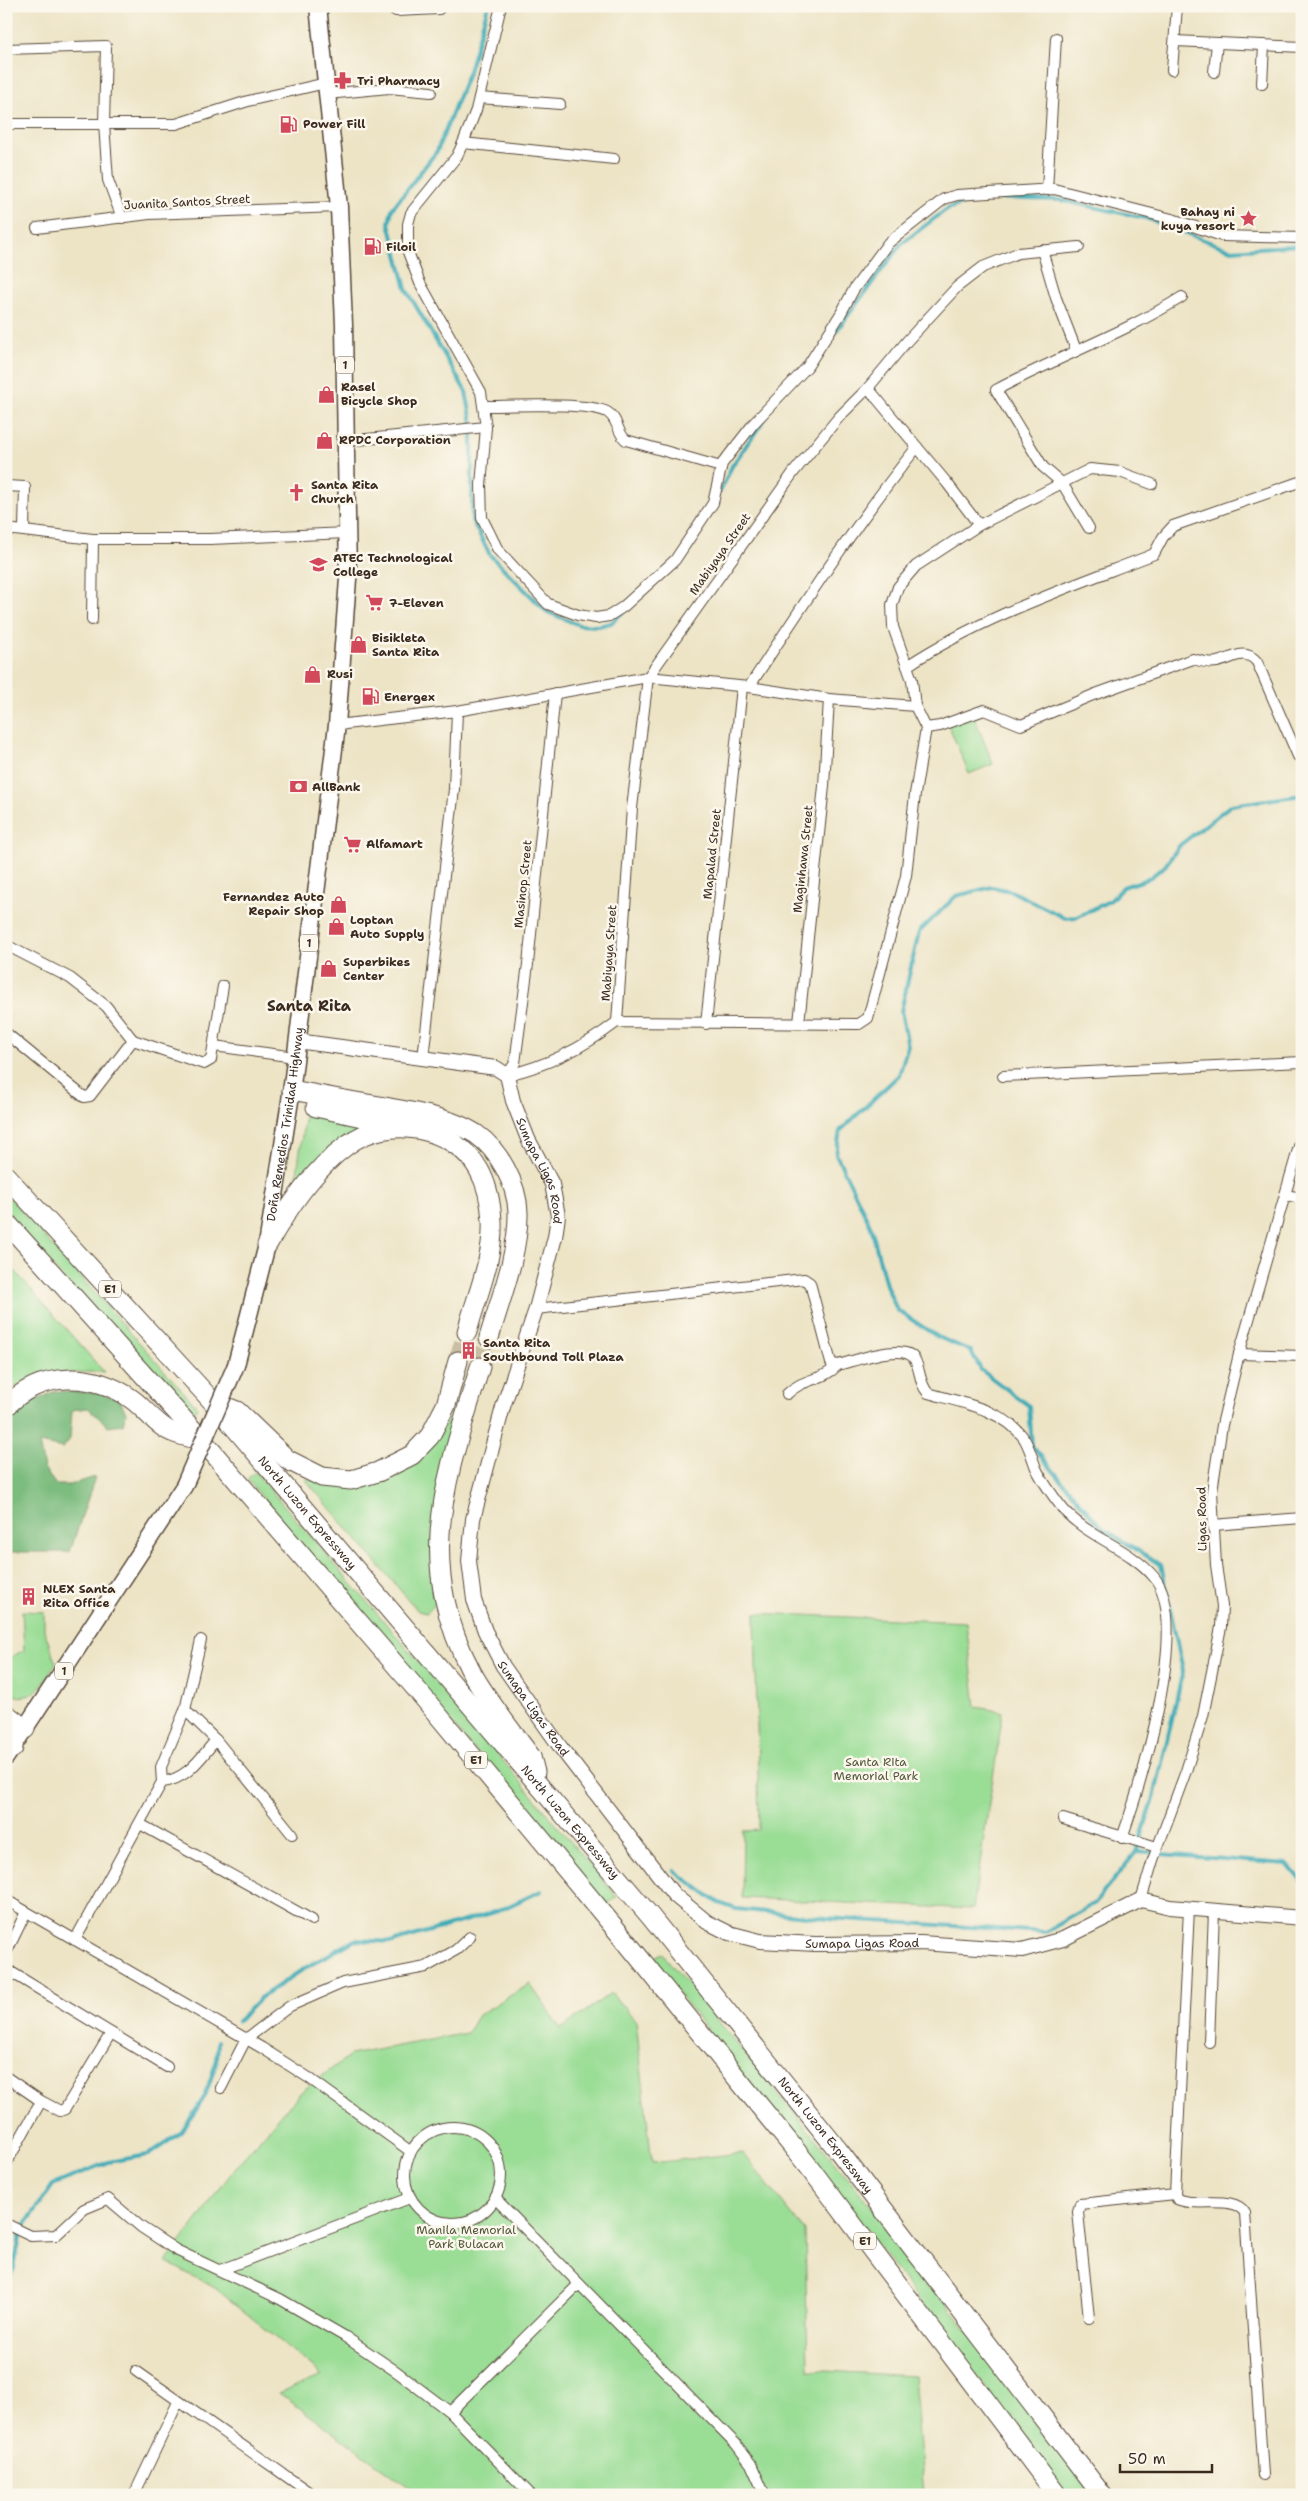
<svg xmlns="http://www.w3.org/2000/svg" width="1308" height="2501" font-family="'Shantell Sans',sans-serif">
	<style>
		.green { fill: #9add95; stroke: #6a845a }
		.forest { fill: #7bbc7e; stroke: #5b734e }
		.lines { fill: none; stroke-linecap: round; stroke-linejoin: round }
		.stream { stroke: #3babb7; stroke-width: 4 }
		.motorway-tunnel { stroke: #c9bfa4; stroke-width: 19; stroke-dasharray: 19 9; stroke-linecap: butt }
		.minor-casing { stroke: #564637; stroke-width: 12 }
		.secondary-casing { stroke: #564637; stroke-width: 16 }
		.trunk-casing { stroke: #564637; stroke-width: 19 }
		.motorway-casing { stroke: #564637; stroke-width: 21 }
		.minor { stroke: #fff; stroke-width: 10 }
		.secondary { stroke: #fff; stroke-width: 14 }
		.trunk { stroke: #fff; stroke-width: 16 }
		.motorway { stroke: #fff; stroke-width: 19 }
		.trunk-bridge-casing { stroke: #564637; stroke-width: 19; stroke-linecap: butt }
		.trunk-bridge { stroke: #fff; stroke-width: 16 }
		.labels { text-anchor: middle; stroke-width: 5; stroke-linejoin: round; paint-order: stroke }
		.shield { fill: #fbf7ec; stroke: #75685c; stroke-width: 1 }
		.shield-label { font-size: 11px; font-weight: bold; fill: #3b2a1e }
		.poi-label { font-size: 12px; font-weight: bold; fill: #3b2a1e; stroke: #fbf7ec; text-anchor: start }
		.street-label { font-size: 12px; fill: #3b2a1e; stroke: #fbf7ec }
		.park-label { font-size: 12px; fill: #53573c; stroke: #fbf7ec }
		.quarter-label { font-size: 15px; font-weight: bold; fill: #3b2a1e; stroke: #fbf7ec }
	</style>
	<rect width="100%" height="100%" fill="#fbf7ec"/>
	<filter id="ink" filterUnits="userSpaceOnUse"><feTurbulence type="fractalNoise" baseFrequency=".02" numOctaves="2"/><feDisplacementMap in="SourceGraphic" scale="10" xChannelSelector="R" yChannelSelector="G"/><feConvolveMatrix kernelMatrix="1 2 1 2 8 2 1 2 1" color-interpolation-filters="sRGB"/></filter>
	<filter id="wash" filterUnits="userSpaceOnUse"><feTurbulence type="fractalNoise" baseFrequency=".0096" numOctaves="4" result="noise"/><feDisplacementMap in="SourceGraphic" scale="20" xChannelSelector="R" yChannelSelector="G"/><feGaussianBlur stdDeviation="1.12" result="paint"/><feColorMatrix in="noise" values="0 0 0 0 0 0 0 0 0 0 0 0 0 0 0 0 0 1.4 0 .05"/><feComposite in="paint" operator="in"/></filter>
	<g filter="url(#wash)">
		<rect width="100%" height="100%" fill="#ede4c6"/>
		<!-- green -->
		<g class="green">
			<path d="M973,714L993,764L969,774L948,724Z"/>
			<path d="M305,1113L372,1127L295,1188Z"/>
			<path d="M6,1194L197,1407L191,1419L6,1215Z"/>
			<path d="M6,1261L104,1372C77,1372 26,1373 6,1394Z"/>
			<path d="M455,1408L437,1502L439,1600L427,1613L418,1611L305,1479L338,1484L437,1438Z"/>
			<path d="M255,1472L469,1720L617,1897L605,1906L247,1479Z"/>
			<path d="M22,1611L44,1612V1630L56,1663C44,1683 33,1707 6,1692V1660L24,1650Z"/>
			<path d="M755,1613L966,1622L976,1707L1003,1712L973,1909L742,1898L743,1831L759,1830Z"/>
			<path d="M662,1953L890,2229L1094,2495H1067L869,2234L652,1960Z"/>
			<path d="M530,1984L561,2029L611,1993L636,2021L652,2163L742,2153L805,2231L808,2370L914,2376L924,2495H420L279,2393L322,2375L215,2288L166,2262L238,2164L301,2092L350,2055L467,2033L478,2015Z"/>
		</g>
		<!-- forest -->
		<path class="forest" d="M55,1391L99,1393L120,1400L126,1413L123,1424L108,1426L88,1408L72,1410L70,1439L63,1448L39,1443L44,1469L56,1485H70L95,1477L70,1552H6V1427L15,1411Z"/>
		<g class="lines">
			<!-- stream -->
			<g class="stream">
				<path d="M488,6L469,71L437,151L392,209L389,223L406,289L466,392L472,422V520L490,555L547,612L579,625L598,626L611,623L623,612"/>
				<path d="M826,345L901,244L947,209L964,203L992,198L1060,200L1145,218L1231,250L1302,245"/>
				<path d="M720,492L732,466L766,417"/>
				<path d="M1168,1597L1161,1565L1102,1528L1032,1446L1029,1406L981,1370L971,1351L938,1337L897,1310L886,1285L871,1227L836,1154L840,1131L899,1075L908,1046L901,1011L919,932L956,896L992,887L1011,891L1065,918L1077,917L1111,900L1123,887L1148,879L1165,866L1180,845L1231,805L1302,795"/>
				<path d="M1136,1852L1287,1864L1302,1882"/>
				<path d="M674,1871L719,1903L736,1909L827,1918L1046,1932L1095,1903L1136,1852L1153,1802L1183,1671L1169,1604"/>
				<path d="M238,2021L260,1998L305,1968L355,1940L393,1942L498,1911L541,1891"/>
				<path d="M6,2286L14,2268L21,2231L53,2185L108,2162L148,2155L182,2132L205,2096L217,2060L218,2041"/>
			</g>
		</g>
	</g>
	<g filter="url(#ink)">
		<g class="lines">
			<!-- motorway-tunnel -->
			<g class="motorway-tunnel">
				<path d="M458,1361L467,1332"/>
				<path d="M480,1367L489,1338"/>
			</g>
			<defs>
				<g id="minor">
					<path d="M388,6L396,11L439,9"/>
					<path d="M501,6L476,110L463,143L457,156L411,213L408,224V252L420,283L481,392L486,427L481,485L482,518L498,550L548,604L578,615L596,618L609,616L623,607L675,560L713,503L722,464L754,423L807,367L840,315L854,289L888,243L944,199L957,195L1054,189L1172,219L1222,236L1302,238"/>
					<path d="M1175,41L1302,47"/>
					<path d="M6,49L106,46L104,124L108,180L122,218"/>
					<path d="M1172,70L1177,6"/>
					<path d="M1214,72L1217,43"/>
					<path d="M1262,84L1264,45"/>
					<path d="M327,94L389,88L431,92"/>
					<path d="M479,98L560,104"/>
					<path d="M6,124H176L248,101L326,83"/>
					<path d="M463,143L614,159"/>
					<path d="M1047,190L1056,38"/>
					<path d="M37,228L149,214L339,207"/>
					<path d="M1042,250L1056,298L1076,350"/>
					<path d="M868,388L947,483L979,525"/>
					<path d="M484,406C511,406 587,402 607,412C618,418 617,433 626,440L721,467"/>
					<path d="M347,441L486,427"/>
					<path d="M6,486L25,487L24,530"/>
					<path d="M1089,528L1062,483L1043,467L996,390C1057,357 1123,334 1182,297"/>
					<path d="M6,529L93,539H210L348,533"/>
					<path d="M92,620L93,539"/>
					<path d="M907,666C983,616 1070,587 1154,554L1163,537L1173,526L1302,481"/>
					<path d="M749,687C803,605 856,523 917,447"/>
					<path d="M337,725L457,711L648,677L749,687L829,699L915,706"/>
					<path d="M926,728L940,726L984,710L1021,725L1093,695L1193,659C1201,661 1209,664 1217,662C1233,659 1244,647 1257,662L1298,756"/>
					<path d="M6,945L70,978L106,1006L133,1040"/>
					<path d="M617,1022L632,808L648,677L793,473L839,417L868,388L907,341L957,287L983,267L1018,253L1079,247"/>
					<path d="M799,1023L824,786L829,699"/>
					<path d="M706,1024L742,687"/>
					<path d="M6,1033L84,1097L90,1096L133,1040L204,1064L211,1060L223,986"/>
					<path d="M214,1046L295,1057"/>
					<path d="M423,1058L454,789L457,711"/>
					<path d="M507,1075C547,1066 584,1047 617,1022L859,1024L868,1018L906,876L915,794L926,728L915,706L912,680L893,627L892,605L898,587L916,566L979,525L1090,469L1120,472L1152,484"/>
					<path d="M507,1075L515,1063L528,964L555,693"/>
					<path d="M1003,1076L1302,1062"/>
					<path d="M1285,1195L1302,1198"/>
					<path d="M536,1309L804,1279L810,1283L831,1363L838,1365C855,1361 906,1341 915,1360C921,1372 919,1383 928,1393C959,1402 1002,1409 1023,1437C1029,1445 1032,1458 1036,1468C1043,1483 1053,1496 1063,1509C1087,1537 1130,1548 1154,1577C1192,1622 1140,1786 1122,1838"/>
					<path d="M1239,1354L1302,1356"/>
					<path d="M787,1394C804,1377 822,1382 838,1365"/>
					<path d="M1213,1525L1302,1518"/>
					<path d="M185,1710L216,1740L292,1834"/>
					<path d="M162,1782C188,1779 200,1758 216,1740"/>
					<path d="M1063,1819L1157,1847"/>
					<path d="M140,1824L312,1920"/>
					<path d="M6,1900L262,2048L309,2078L410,2151"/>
					<path d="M1141,1900L1153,1860L1186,1771L1203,1716L1221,1627L1222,1606L1216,1565L1212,1491L1222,1425L1239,1354L1302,1136"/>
					<path d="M1189,1909L1175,2194L1177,2199C1197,2208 1234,2194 1245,2213L1263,2475"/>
					<path d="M75,1940L162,1782L161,1767L185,1710L201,1640"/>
					<path d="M6,1953L26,1912"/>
					<path d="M6,1969L167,2067"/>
					<path d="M1209,2042L1214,1911"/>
					<path d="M6,2077L41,2101L60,2111L65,2109L111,2033"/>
					<path d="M221,2088L246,2039L290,2006L343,1983L426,1967L456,1950L470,1937"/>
					<circle cx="453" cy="2175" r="48"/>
					<path d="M6,2164L41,2101"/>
					<path d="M495,2198L736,2444L751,2464L765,2495"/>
					<path d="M6,2224L31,2236L56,2235L84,2209L108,2199L141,2227L176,2250L280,2299L344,2336L397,2372L450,2412L531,2495"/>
					<path d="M220,2270L410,2198"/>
					<path d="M1089,2318L1078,2212L1080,2204L1175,2194"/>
					<path d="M136,2371L313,2495"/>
					<path d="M450,2412L579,2284"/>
					<path d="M134,2495L178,2402"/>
				</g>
				<g id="secondary">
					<path id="s1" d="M297,1041L496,1068L507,1075L513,1101L528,1139L552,1184L558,1216L555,1237L536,1309L503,1407L473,1519L469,1561L474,1600L485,1631L503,1666L561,1748L674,1895L707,1922L729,1933L760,1941L815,1944L921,1943L1022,1950L1063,1939L1141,1900L1170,1907L1302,1918"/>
				</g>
				<g id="trunk">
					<path id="s2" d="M236,1365L267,1245L290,1101L337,725L348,579L344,325L339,207L318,6"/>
					<path d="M6,1757L184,1486"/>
				</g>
				<g id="motorway">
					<path d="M292,1090C323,1096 354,1102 385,1107C415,1113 449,1117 476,1134C499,1150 517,1184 518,1212C519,1252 500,1300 489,1338"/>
					<path d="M316,1107L394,1124"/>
					<path id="s3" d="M6,1176L213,1402L650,1916L838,2150L1102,2495"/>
					<path d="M6,1222L202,1440L418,1691L624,1939L810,2168L1057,2495"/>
					<path d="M267,1245C288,1208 313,1170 347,1145C388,1114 454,1126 479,1170C488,1186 491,1204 492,1221C494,1258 476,1297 467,1332"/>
					<path d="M480,1367C446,1479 413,1561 472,1673C488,1702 511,1730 531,1757L535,1772"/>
					<path d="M219,1404L237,1411L288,1460L322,1477L351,1480L378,1472L412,1455L430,1436L446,1405L458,1361"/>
					<path d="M6,1407C40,1370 95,1372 133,1400C145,1409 158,1427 172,1432C181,1436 192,1438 202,1440"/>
					<path d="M6,1714L25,1729"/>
					<path d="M6,1742L13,1748"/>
				</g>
			</defs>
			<!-- minor casing -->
			<use href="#minor" class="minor-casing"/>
			<!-- secondary casing -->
			<use href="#secondary" class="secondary-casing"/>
			<!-- trunk casing -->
			<use href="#trunk" class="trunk-casing"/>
			<!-- motorway casing -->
			<use href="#motorway" class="motorway-casing"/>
			<!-- minor -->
			<use href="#minor" class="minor"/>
			<!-- secondary -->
			<use href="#secondary" class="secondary"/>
			<!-- trunk -->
			<use href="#trunk" class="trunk"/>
			<!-- motorway -->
			<use href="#motorway" class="motorway"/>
			<defs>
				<path id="trunk-bridge" d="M184,1486L236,1365"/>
			</defs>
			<!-- trunk-bridge casing -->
			<use href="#trunk-bridge" class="trunk-bridge-casing"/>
			<!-- trunk-bridge -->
			<use href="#trunk-bridge" class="trunk-bridge"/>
		</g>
	</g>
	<!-- icons -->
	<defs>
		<symbol id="pharmacy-bare" viewBox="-9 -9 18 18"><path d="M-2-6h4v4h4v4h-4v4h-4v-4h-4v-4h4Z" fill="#d1495b" stroke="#fbf7ec" stroke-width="2.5" paint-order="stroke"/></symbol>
		<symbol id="fuel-bare" viewBox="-9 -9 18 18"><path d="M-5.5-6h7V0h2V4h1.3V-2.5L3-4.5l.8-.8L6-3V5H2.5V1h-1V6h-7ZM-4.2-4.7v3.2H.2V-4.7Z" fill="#d1495b" stroke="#fbf7ec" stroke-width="2.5" paint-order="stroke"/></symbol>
		<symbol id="sight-bare" viewBox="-9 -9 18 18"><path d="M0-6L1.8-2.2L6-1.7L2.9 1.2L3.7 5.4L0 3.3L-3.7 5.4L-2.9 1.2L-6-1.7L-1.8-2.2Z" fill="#d1495b" stroke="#fbf7ec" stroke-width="2.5" paint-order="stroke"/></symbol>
		<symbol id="shop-bare" viewBox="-9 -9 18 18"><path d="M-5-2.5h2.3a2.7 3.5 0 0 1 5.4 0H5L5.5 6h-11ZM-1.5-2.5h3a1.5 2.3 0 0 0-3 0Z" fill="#d1495b" stroke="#fbf7ec" stroke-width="2.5" paint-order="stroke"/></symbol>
		<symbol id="church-bare" viewBox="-9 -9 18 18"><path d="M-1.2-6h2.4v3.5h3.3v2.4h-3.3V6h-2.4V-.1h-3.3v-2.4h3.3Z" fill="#d1495b" stroke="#fbf7ec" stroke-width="2.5" paint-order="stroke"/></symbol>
		<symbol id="university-bare" viewBox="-9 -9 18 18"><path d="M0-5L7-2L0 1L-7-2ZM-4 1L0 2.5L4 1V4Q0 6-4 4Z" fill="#d1495b" stroke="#fbf7ec" stroke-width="2.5" paint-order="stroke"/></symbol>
		<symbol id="supermarket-bare" viewBox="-9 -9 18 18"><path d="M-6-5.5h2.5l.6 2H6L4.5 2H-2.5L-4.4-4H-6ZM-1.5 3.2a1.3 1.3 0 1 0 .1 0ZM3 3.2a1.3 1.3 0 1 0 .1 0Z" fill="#d1495b" stroke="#fbf7ec" stroke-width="2.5" paint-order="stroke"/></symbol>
		<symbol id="bank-bare" viewBox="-9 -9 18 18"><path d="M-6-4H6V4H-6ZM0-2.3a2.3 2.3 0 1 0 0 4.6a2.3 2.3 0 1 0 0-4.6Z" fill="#d1495b" stroke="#fbf7ec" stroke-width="2.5" paint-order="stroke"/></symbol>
		<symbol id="building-bare" viewBox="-9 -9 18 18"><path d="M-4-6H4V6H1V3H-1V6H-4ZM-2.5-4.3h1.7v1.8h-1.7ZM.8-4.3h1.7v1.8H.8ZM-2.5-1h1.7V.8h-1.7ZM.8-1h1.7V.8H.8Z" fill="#d1495b" stroke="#fbf7ec" stroke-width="2.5" paint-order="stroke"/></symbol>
	</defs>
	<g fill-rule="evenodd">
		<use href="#pharmacy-bare" x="330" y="68" width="25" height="25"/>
		<use href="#fuel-bare" x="276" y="112" width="25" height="25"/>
		<use href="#sight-bare" x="1236" y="206" width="25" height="25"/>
		<use href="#fuel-bare" x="360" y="234" width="25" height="25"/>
		<use href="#shop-bare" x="314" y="382" width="25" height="25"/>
		<use href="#shop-bare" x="312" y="428" width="25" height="25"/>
		<use href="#church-bare" x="284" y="480" width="25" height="25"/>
		<use href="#university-bare" x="306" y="552" width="25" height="25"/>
		<use href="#supermarket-bare" x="362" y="590" width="25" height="25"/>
		<use href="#shop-bare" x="346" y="632" width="25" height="25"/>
		<use href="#shop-bare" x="300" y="662" width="25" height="25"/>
		<use href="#fuel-bare" x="358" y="684" width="25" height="25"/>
		<use href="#bank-bare" x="286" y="774" width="25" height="25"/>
		<use href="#supermarket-bare" x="340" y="832" width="25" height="25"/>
		<use href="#shop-bare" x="326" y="892" width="25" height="25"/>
		<use href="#shop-bare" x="324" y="914" width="25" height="25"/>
		<use href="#shop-bare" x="316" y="956" width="25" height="25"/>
		<use href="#building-bare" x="456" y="1338" width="25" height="25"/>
		<use href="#building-bare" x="16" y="1584" width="25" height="25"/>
	</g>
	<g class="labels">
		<!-- shield labels -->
		<g class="shield">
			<rect x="336" y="356.5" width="18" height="17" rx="4"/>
			<rect x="300" y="934.5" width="18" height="17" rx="4"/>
			<rect x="99" y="1280.5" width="22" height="17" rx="4"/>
			<rect x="55" y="1662.5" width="18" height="17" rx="4"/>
			<rect x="465" y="1751.5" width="22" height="17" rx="4"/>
			<rect x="854" y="2232.5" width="22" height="17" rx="4"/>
		</g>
		<g class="shield-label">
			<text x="345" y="369">1</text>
			<text x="309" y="947">1</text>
			<text x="110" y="1293">E1</text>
			<text x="64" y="1675">1</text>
			<text x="476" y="1764">E1</text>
			<text x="865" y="2245">E1</text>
		</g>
		<!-- poi labels -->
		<g class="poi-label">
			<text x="357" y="85">Tri Pharmacy</text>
			<text x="303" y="128">Power Fill</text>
			<text x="1235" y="216" text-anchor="end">Bahay ni<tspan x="1235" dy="14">kuya resort</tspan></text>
			<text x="386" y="251">Filoil</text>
			<text x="341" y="391">Rasel<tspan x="341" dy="14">Bicycle Shop</tspan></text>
			<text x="339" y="444">RPDC Corporation</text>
			<text x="311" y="489">Santa Rita<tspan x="311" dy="14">Church</tspan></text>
			<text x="333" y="562">ATEC Technological<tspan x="333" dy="14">College</tspan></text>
			<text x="389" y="607">7-Eleven</text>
			<text x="372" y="642">Bisikleta<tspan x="372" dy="14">Santa Rita</tspan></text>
			<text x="327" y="678">Rusi</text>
			<text x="384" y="701">Energex</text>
			<text x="312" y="791">AllBank</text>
			<text x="366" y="848">Alfamart</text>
			<text x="324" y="901" text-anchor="end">Fernandez Auto<tspan x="324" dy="14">Repair Shop</tspan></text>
			<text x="350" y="924">Loptan<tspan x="350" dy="14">Auto Supply</tspan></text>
			<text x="343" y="966">Superbikes<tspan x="343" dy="14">Center</tspan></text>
			<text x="483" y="1347">Santa Rita<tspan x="483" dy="14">Southbound Toll Plaza</tspan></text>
			<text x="43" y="1593">NLEX Santa<tspan x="43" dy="14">Rita Office</tspan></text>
		</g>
		<!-- street labels -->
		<g class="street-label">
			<text transform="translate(187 202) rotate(-3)" y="4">Juanita Santos Street</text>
			<text transform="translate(720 554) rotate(-55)" y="4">Mabiyaya Street</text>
			<text transform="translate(712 854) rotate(-84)" y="4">Mapalad Street</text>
			<text transform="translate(803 859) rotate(-84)" y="4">Maginhawa Street</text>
			<text transform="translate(523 884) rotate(-84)" y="4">Masinop Street</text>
			<text transform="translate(609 953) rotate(-86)" y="4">Mabiyaya Street</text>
			<text dy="4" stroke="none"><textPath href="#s2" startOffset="246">Doña Remedios Trinidad Highway</textPath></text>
			<text dy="4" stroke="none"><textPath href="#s1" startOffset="316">Sumapa Ligas Road</textPath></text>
			<text dy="4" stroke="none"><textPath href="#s3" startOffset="452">North Luzon Expressway</textPath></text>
			<text transform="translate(1202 1519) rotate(-91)" y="4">Ligas Road</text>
			<text dy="4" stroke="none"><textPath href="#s1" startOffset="886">Sumapa Ligas Road</textPath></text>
			<text dy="4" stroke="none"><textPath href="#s3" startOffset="858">North Luzon Expressway</textPath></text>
			<text dy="4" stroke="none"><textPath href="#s1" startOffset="1321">Sumapa Ligas Road</textPath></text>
			<text dy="4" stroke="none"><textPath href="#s3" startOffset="1262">North Luzon Expressway</textPath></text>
		</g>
		<!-- park labels -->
		<g class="park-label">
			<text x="876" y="1766">Santa Rita<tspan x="876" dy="14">Memorial Park</tspan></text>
			<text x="466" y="2234">Manila Memorial<tspan x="466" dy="14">Park Bulacan</tspan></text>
		</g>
		<!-- quarter labels -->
		<g class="quarter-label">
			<text x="309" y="1011">Santa Rita</text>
		</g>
	</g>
	<!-- margin -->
	<rect width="1308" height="2501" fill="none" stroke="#fbf7ec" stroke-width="25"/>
	<!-- scale -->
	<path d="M1120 2464v8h92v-8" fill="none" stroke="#3b2a1e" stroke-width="2.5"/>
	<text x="1128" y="2464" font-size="15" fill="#3b2a1e" stroke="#fbf7ec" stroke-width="4" paint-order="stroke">50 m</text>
</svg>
